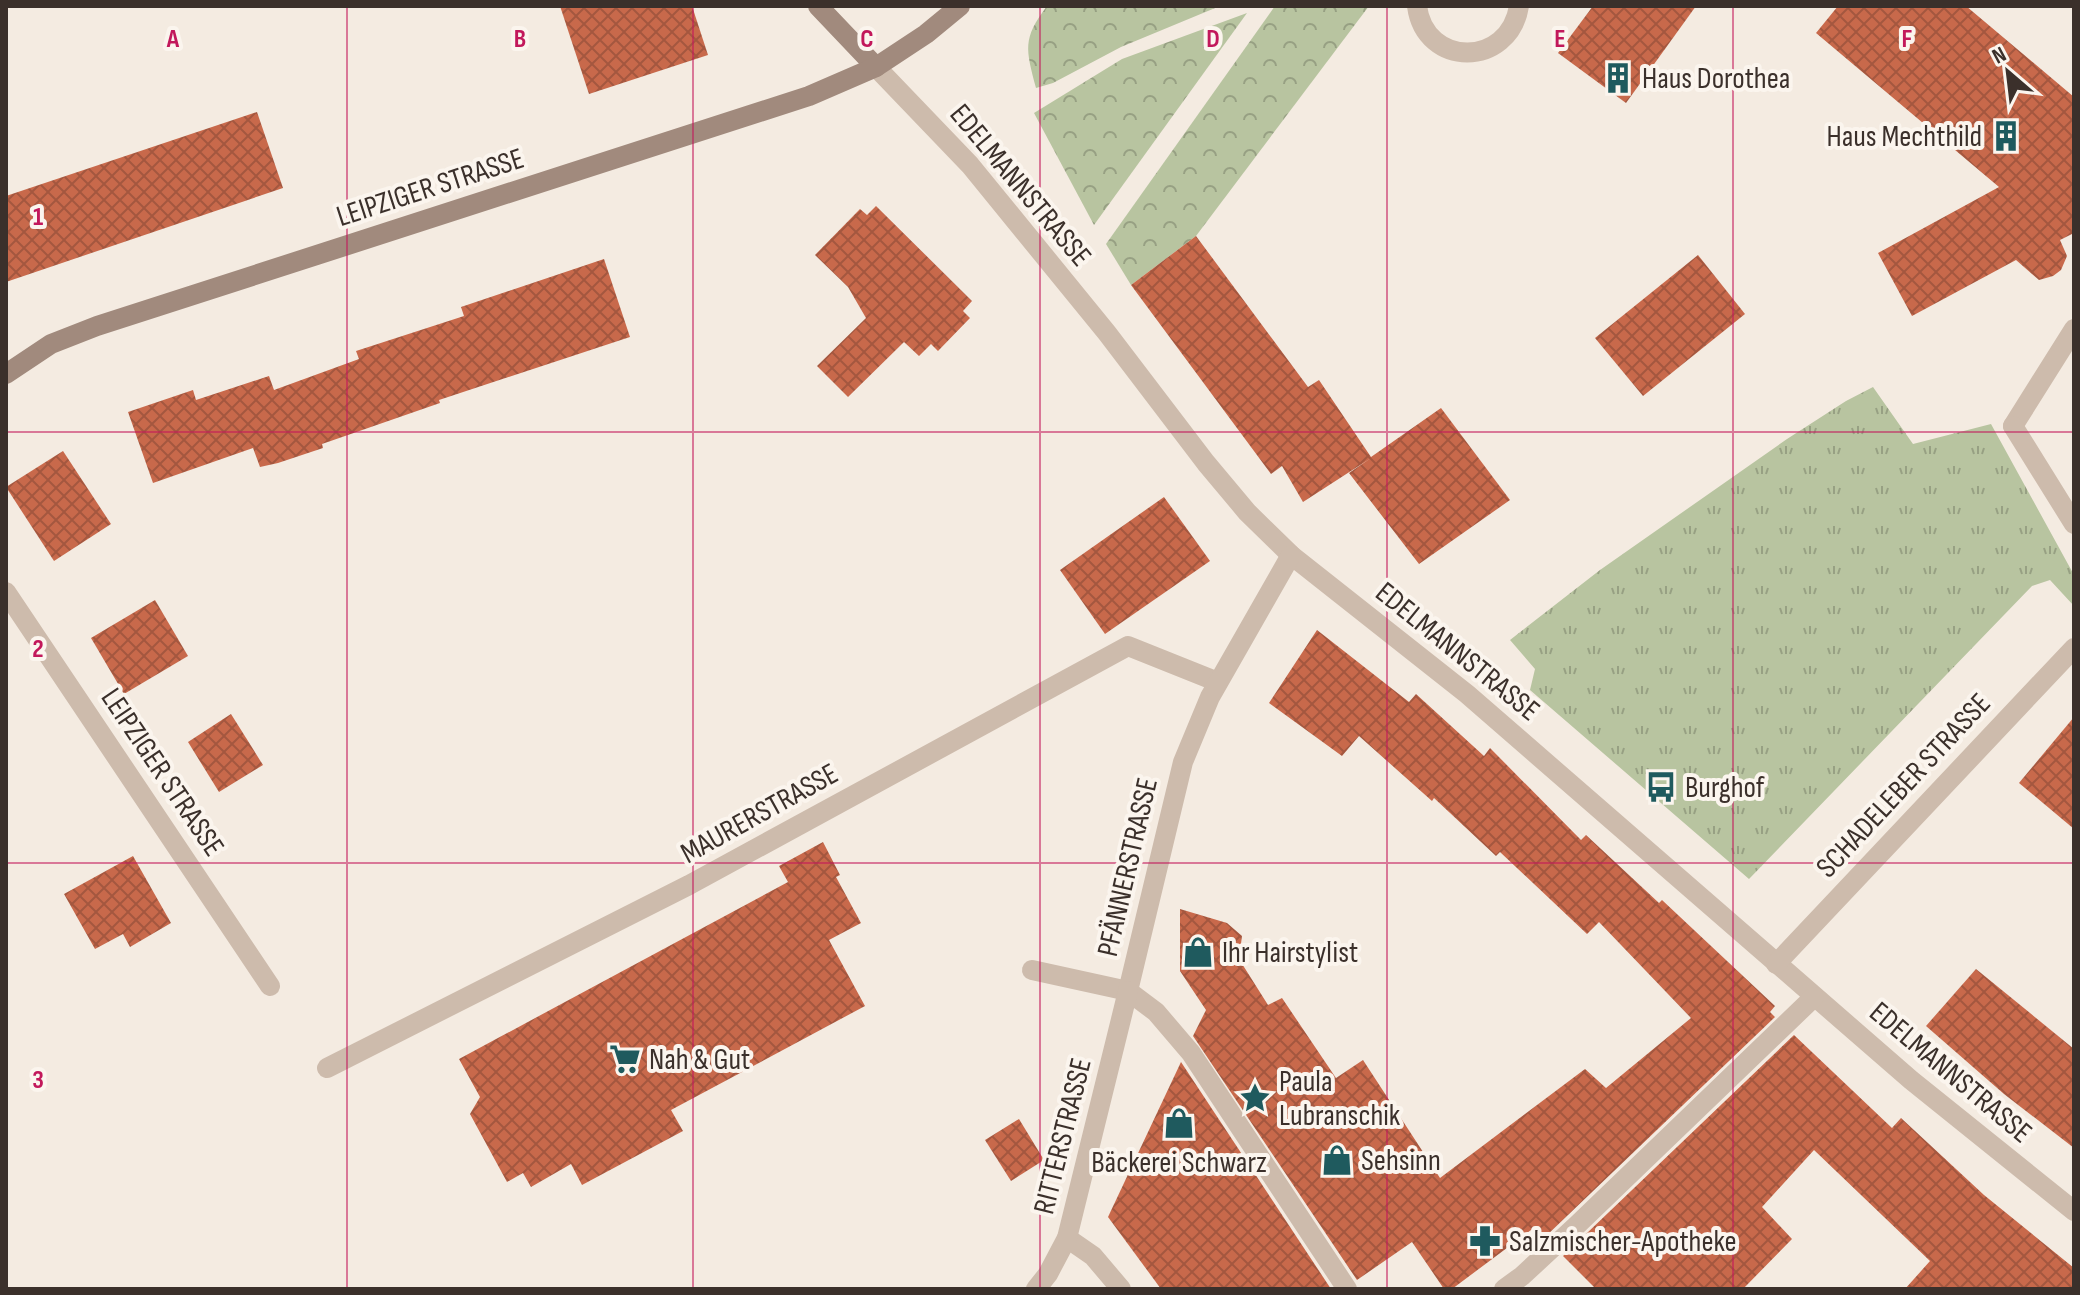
<svg xmlns="http://www.w3.org/2000/svg" width="2080" height="1295" font-family="'Sofia Sans Condensed',sans-serif">
	<style>
		.grass { fill: url(#grass-tufts) }
		.forest { fill: url(#forest-crowns) }
		.building { fill: url(#building-cross-hatch) }
		.lines { fill: none; stroke-linecap: round; stroke-linejoin: round }
		.service { stroke: #cdbbac; stroke-width: 20 }
		.pedestrian { stroke: #cdbbac; stroke-width: 20 }
		.minor { stroke: #cdbbac; stroke-width: 20 }
		.secondary { stroke: #a18a7d; stroke-width: 20 }
		.grid { fill: none; stroke: #c2185b; stroke-width: 2; stroke-opacity: 0.55 }
		.labels { text-anchor: middle; stroke-width: 8; stroke-linejoin: round; paint-order: stroke }
		.poi-label { font-size: 30px; fill: #3b302b; stroke: #fbf5ee; text-anchor: start }
		.street-label { font-size: 30px; fill: #3b302b; stroke: #fbf5ee }
		.grid-label { font-size: 26px; text-anchor: middle; font-weight: bold; fill: #c2185b; stroke: #fbf5ee; stroke-width: 8; stroke-linejoin: round; paint-order: stroke }
	</style>
	<defs>
		<pattern id="grass-tufts" width="24" height="20" patternUnits="userSpaceOnUse" patternTransform="scale(2)"><rect width="24" height="20" fill="#b8c4a0"/><path d="M3 7l-1-3M5 7V3M7 7l1-3M15 17l-1-3M17 17v-4M19 17l1-3" fill="none" stroke="#97a083"/></pattern>
		<pattern id="forest-crowns" width="20" height="18" patternUnits="userSpaceOnUse" patternTransform="scale(2)"><rect width="20" height="18" fill="#b8c4a0"/><path d="M2 6a3 3 0 1 1 6 0M12 15a3 3 0 1 1 6 0" fill="none" stroke="#97a083"/></pattern>
		<pattern id="building-cross-hatch" width="8" height="8" patternUnits="userSpaceOnUse" patternTransform="scale(2)"><rect width="8" height="8" fill="#c8694b"/><path d="M0 0l8 8M0 8l8-8" fill="none" stroke="#a4573f"/></pattern>
	</defs>
	<rect width="100%" height="100%" fill="#f4ebe1"/>
	<!-- grass -->
	<path class="grass" d="M1873,387L1913,444L1991,424L2074,575V606L2050,580L2032,586L1749,879L1530,690L1535,669L1510,640L1600,570L1787,439L1846,401Z"/>
	<!-- forest -->
	<g class="forest">
		<path d="M1047,6H1220L1121,47L1053,83L1036,88C1026,49 1022,39 1047,6Z"/>
		<path d="M1275,6H1369L1196,236L1131,285L1106,244Z"/>
		<path d="M1247,13L1094,225L1034,113L1122,59Z"/>
	</g>
	<!-- building -->
	<g class="building">
		<path d="M560,6H692L708,55L589,94Z"/>
		<path d="M1593,6H1696L1626,103L1558,53Z"/>
		<path d="M1838,6H1966L2074,97V233L2060,240L2067,256L2061,270L2053,276L2039,280L2016,260L1912,316L1878,253L1999,187L1816,33Z"/>
		<path d="M257,112L283,188L6,282V196Z"/>
		<path d="M876,206L972,301L963,311L970,318L938,351L931,344L919,356L904,342L848,397L817,366L866,318L848,287L815,255L860,209L867,215Z"/>
		<path d="M1196,236L1308,387L1319,380L1371,457L1441,408L1510,500L1419,564L1349,473L1371,458L1303,502L1282,466L1271,474L1131,285Z"/>
		<path d="M1698,255L1745,314L1643,396L1595,338Z"/>
		<path d="M604,259L630,337L439,400L440,403L322,444L323,448L278,463L260,467L253,448L153,483L128,412L193,390L196,400L269,376L274,390L359,359L356,351L464,316L461,307Z"/>
		<path d="M63,451L111,524L54,561L6,487Z"/>
		<path d="M1164,497L1210,561L1105,634L1060,570Z"/>
		<path d="M155,600L188,656L124,694L91,638Z"/>
		<path d="M1317,630L1409,702L1416,694L1484,756L1490,748L1581,840L1586,835L1659,903L1662,900L1775,1006L1770,1012L1775,1017L1545,1237L1535,1227L1452,1289H1444L1412,1242L1357,1280L1193,1036L1206,1010L1180,971V909L1227,923L1242,936L1239,959L1268,1005L1282,998L1336,1078L1363,1060L1440,1178L1585,1069L1606,1088L1691,1018L1599,922L1587,934L1500,852L1496,856L1434,798L1432,801L1359,736L1342,756L1269,703Z"/>
		<path d="M231,714L263,765L219,792L188,742Z"/>
		<path d="M2074,717V829L2019,783Z"/>
		<path d="M823,842L840,875L836,877L861,923L829,940L865,1006L671,1110L683,1131L582,1185L571,1164L531,1187L523,1173L507,1182L470,1114L480,1097L459,1059L788,882L779,866Z"/>
		<path d="M133,856L171,923L130,947L123,934L95,949L64,894Z"/>
		<path d="M1976,969L2074,1049V1148L2004,1094L1926,1026Z"/>
		<path d="M1794,1035L1892,1128L1901,1118L1984,1195L2074,1268V1289H1905L1930,1261L1814,1150L1762,1207L1792,1239L1743,1289H1596L1563,1256Z"/>
		<path d="M1181,1062L1331,1289H1161L1108,1217Z"/>
		<path d="M1019,1119L1044,1160L1011,1181L985,1140Z"/>
	</g>
	<g class="lines">
		<!-- service -->
		<g class="service">
			<path d="M1417,6C1425,68 1509,68 1519,6"/>
			<path d="M2013,426L2074,329"/>
			<path d="M1032,970L1128,991"/>
			<path d="M327,1068L689,885L1128,646L1218,682"/>
		</g>
		<!-- pedestrian -->
		<path class="pedestrian" d="M1067,1238L1093,1256L1121,1289"/>
		<!-- minor -->
		<g class="minor">
			<path d="M876,67L970,165L1107,333L1206,463L1247,512L1291,555L1467,694L1911,1080L2074,1211"/>
			<path d="M2013,426L2074,524"/>
			<path d="M1291,555L1210,697L1183,762L1128,991L1156,1012L1191,1053L1347,1289"/>
			<path d="M6,592L270,986"/>
			<path d="M1776,964L2074,648"/>
			<path d="M1036,1289L1048,1274L1067,1238L1128,991"/>
			<path d="M1504,1289L1522,1276L1577,1225L1814,997"/>
		</g>
		<!-- secondary -->
		<g class="secondary">
			<path d="M818,6L876,67"/>
			<path d="M6,374L51,344L97,326L809,96L876,67L926,34L960,6"/>
		</g>
	</g>
	<!-- grid -->
	<path class="grid" d="M347,6V1289M693,6V1289M1040,6V1289M1387,6V1289M1733,6V1289M6,432H2074M6,863H2074"/>
	<!-- icons -->
	<defs>
		<symbol id="building-bare" viewBox="-9 -9 18 18"><path d="M-4-6H4V6H1V3H-1V6H-4ZM-2.5-4.3h1.7v1.8h-1.7ZM.8-4.3h1.7v1.8H.8ZM-2.5-1h1.7V.8h-1.7ZM.8-1h1.7V.8H.8Z" fill="#1f5a5e" stroke="#fbf5ee" stroke-width="2.5" paint-order="stroke"/></symbol>
		<symbol id="bus-bare" viewBox="-9 -9 18 18"><path d="M-5-6H5V4H4V6H2V4H-2V6H-4V4H-5ZM-3.5-4V0h7V-4ZM-3.5 1.2v1.5H-2V1.2ZM2 1.2v1.5H3.5V1.2Z" fill="#1f5a5e" stroke="#fbf5ee" stroke-width="2.5" paint-order="stroke"/></symbol>
		<symbol id="shop-bare" viewBox="-9 -9 18 18"><path d="M-5-2.5h2.3a2.7 3.5 0 0 1 5.4 0H5L5.5 6h-11ZM-1.5-2.5h3a1.5 2.3 0 0 0-3 0Z" fill="#1f5a5e" stroke="#fbf5ee" stroke-width="2.5" paint-order="stroke"/></symbol>
		<symbol id="supermarket-bare" viewBox="-9 -9 18 18"><path d="M-6-5.5h2.5l.6 2H6L4.5 2H-2.5L-4.4-4H-6ZM-1.5 3.2a1.3 1.3 0 1 0 .1 0ZM3 3.2a1.3 1.3 0 1 0 .1 0Z" fill="#1f5a5e" stroke="#fbf5ee" stroke-width="2.5" paint-order="stroke"/></symbol>
		<symbol id="sight-bare" viewBox="-9 -9 18 18"><path d="M0-6L1.8-2.2L6-1.7L2.9 1.2L3.7 5.4L0 3.3L-3.7 5.4L-2.9 1.2L-6-1.7L-1.8-2.2Z" fill="#1f5a5e" stroke="#fbf5ee" stroke-width="2.5" paint-order="stroke"/></symbol>
		<symbol id="pharmacy-bare" viewBox="-9 -9 18 18"><path d="M-2-6h4v4h4v4h-4v4h-4v-4h-4v-4h4Z" fill="#1f5a5e" stroke="#fbf5ee" stroke-width="2.5" paint-order="stroke"/></symbol>
	</defs>
	<g fill-rule="evenodd">
		<use href="#building-bare" x="1596" y="56" width="44" height="44"/>
		<use href="#building-bare" x="1984" y="114" width="44" height="44"/>
		<use href="#bus-bare" x="1639" y="765" width="44" height="44"/>
		<use href="#shop-bare" x="1176" y="930" width="44" height="44"/>
		<use href="#supermarket-bare" x="603" y="1037" width="44" height="44"/>
		<use href="#sight-bare" x="1233" y="1076" width="44" height="44"/>
		<use href="#shop-bare" x="1157" y="1101" width="44" height="44"/>
		<use href="#shop-bare" x="1315" y="1138" width="44" height="44"/>
		<use href="#pharmacy-bare" x="1463" y="1219" width="44" height="44"/>
	</g>
	<g class="labels">
		<!-- poi labels -->
		<g class="poi-label">
			<text x="1642" y="88">Haus Dorothea</text>
			<text x="1982" y="146" text-anchor="end">Haus Mechthild</text>
			<text x="1685" y="797">Burghof</text>
			<text x="1222" y="962">Ihr Hairstylist</text>
			<text x="649" y="1069">Nah &amp; Gut</text>
			<text x="1279" y="1091">Paula<tspan x="1279" dy="34">Lubranschik</tspan></text>
			<text x="1361" y="1170">Sehsinn</text>
			<text x="1179" y="1172" text-anchor="middle">Bäckerei Schwarz</text>
			<text x="1509" y="1251">Salzmischer-Apotheke</text>
		</g>
		<!-- street labels -->
		<g class="street-label">
			<text transform="translate(1021 185) rotate(50)" y="10">EDELMANNSTRASSE</text>
			<text transform="translate(430 187) rotate(-18)" y="10">LEIPZIGER STRASSE</text>
			<text transform="translate(1458 651) rotate(39)" y="10">EDELMANNSTRASSE</text>
			<text transform="translate(163 772) rotate(56)" y="10">LEIPZIGER STRASSE</text>
			<text transform="translate(1903 785) rotate(-47)" y="10">SCHADELEBER STRASSE</text>
			<text transform="translate(759 813) rotate(-29)" y="10">MAURERSTRASSE</text>
			<text transform="translate(1127 867) rotate(-77)" y="10">PFÄNNERSTRASSE</text>
			<text transform="translate(1951 1072) rotate(40)" y="10">EDELMANNSTRASSE</text>
			<text transform="translate(1062 1136) rotate(-76)" y="10">RITTERSTRASSE</text>
		</g>
	</g>
	<g class="grid-label">
		<text x="173" y="47">A</text>
		<text x="520" y="47">B</text>
		<text x="867" y="47">C</text>
		<text x="1213" y="47">D</text>
		<text x="1560" y="47">E</text>
		<text x="1907" y="47">F</text>
		<text x="38" y="225">1</text>
		<text x="38" y="657">2</text>
		<text x="38" y="1088">3</text>
	</g>
	<!-- border -->
	<rect width="2080" height="1295" fill="none" stroke="#3b302b" stroke-width="16"/>
	<!-- north arrow -->
	<g transform="translate(2008 72) rotate(332)" stroke="#fbf5ee" stroke-width="6" paint-order="stroke">
	<path d="M0-6L14 30L0 20L-14 30Z" fill="#3b302b"/>
	<text y="-12" font-size="22" font-weight="bold" text-anchor="middle" fill="#3b302b">N</text>
	</g>
</svg>
